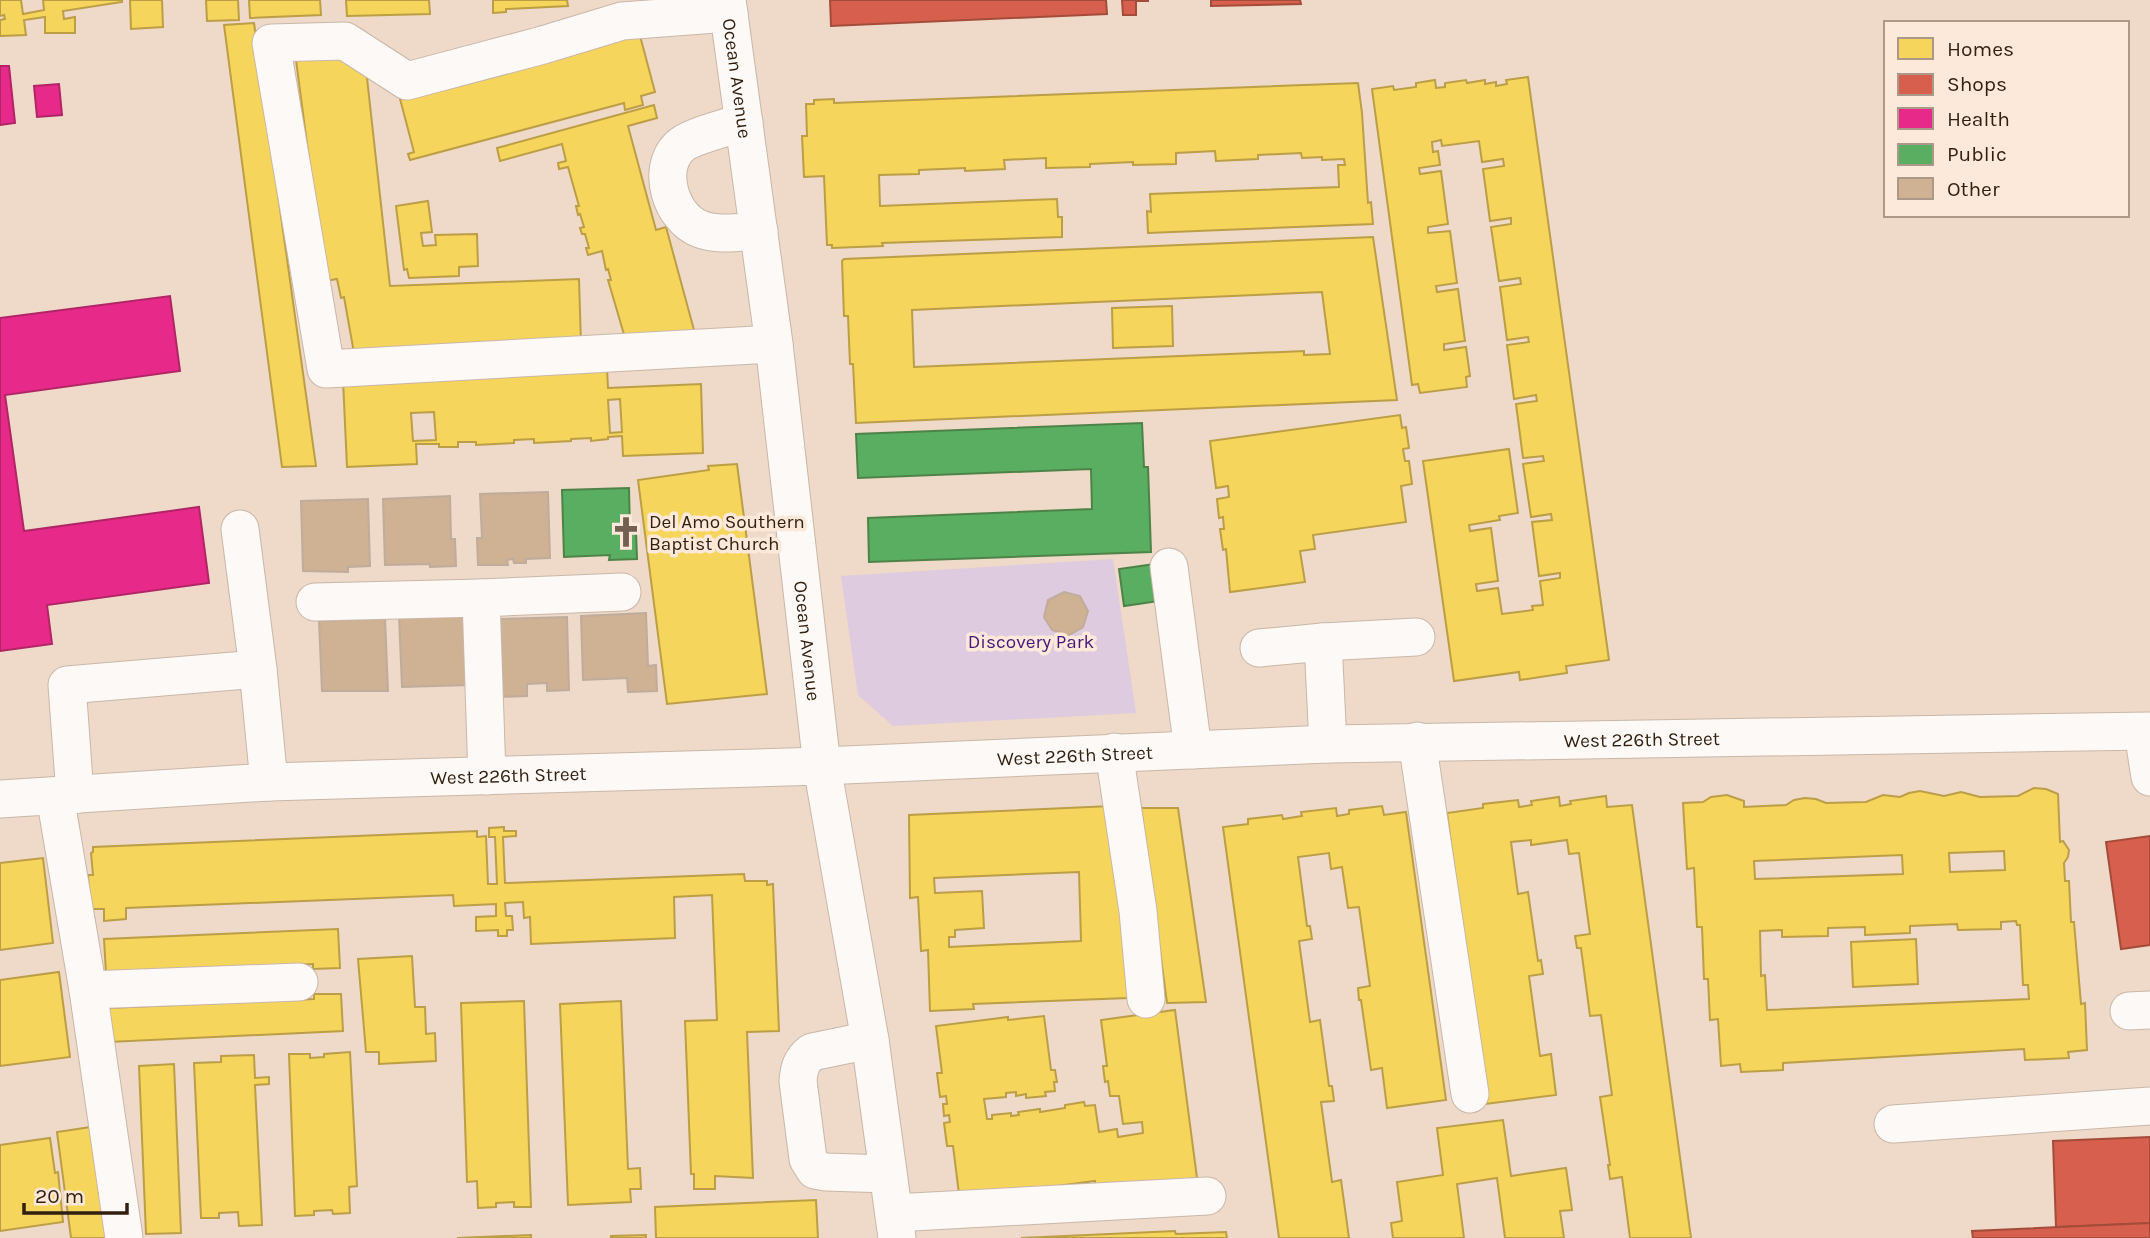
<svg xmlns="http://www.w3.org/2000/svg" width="2150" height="1238" font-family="Karla,sans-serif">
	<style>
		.green { fill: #decbdf }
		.homes { fill: #f6d55c; stroke: #bb9e45; stroke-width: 2; fill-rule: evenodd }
		.shops { fill: #d6604d; stroke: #a44c3a; stroke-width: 2 }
		.health { fill: #e7298a; stroke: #b02665; stroke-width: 2 }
		.public { fill: #5aae61; stroke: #4e8348; stroke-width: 2 }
		.building { fill: #cfb194; stroke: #bfac9d; stroke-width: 2 }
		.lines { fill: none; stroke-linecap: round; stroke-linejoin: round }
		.minor-casing { stroke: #c9b7a8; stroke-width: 39 }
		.minor { stroke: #fdf9f7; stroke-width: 37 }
		.labels { text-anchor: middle; stroke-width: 7; stroke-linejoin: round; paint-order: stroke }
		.street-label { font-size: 19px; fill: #311f0f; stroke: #fde9d9 }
		.poi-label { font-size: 19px; fill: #311f0f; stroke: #fde9d9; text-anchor: start }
		.park-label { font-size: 19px; fill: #48177d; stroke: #fde9d9 }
	</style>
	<rect width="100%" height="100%" fill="#efd9c8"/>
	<!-- green -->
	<path class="green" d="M1113,559L1136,713L893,726L858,695L841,576Z"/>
	<!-- homes -->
	<g class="homes">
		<path d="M0,0H21L23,14L44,10L43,0H122V2L63,11L64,19L75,17V33H45V17L24,20L26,35L0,36V20L5,19L4,15L0,16Z"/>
		<path d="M130,0H162L163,27L131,29Z"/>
		<path d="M206,0H238L239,20L207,21Z"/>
		<path d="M249,0H320L321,15L250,18Z"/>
		<path d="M346,0H429L430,14L347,16Z"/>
		<path d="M493,0H567L568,6L506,9V12L493,13Z"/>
		<path d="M254,23L316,466L282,467L224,25Z"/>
		<path d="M639,32L655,92L641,96L643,105L625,110L624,103L410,160L408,154L414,152L399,95Z"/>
		<path d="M358,51L366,69L390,286L579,279L581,344L354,353L344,297L341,298L337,279L325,281L296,60Z"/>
		<path d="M1528,77L1609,660L1566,666L1567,673L1520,680L1519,672L1454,681L1423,461L1509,449L1518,513L1499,516L1500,520L1469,525L1470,531L1491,528L1498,581L1476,584L1477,591L1498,588L1502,614L1533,610L1532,606L1543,605L1540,581L1560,578V573L1539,576L1532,522L1552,520L1551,514L1531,517L1523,464L1544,461L1543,456L1523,458L1516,404L1537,401L1536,395L1514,399L1507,345L1529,342L1528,337L1507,340L1500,287L1521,284L1520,278L1499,281L1491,227L1511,224V218L1490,221L1483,169L1504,166L1503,159L1482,162L1479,141L1442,146L1441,140L1432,142L1433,152L1438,151L1440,165L1419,168L1420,174L1441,171L1448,224L1428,227V233L1450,231L1457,283L1436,286L1437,292L1458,289L1465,341L1444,344V350L1466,347L1470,376L1466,377L1467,387L1420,393L1418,384L1412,385L1372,89L1393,86L1394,90L1416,87V83L1435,80L1436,88L1445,87V83L1466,80L1467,83L1485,80V84L1496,82V86L1507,84L1506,80Z"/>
		<path d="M1358,83L1362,113L1368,203L1371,202L1373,224L1148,233L1147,211L1151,212L1150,194L1339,187L1338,165H1345L1344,159L1322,160V157L1302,158L1301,153L1258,155V159L1216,161L1215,151L1176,153V164L1133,165V162L1090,164V167L1046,168V158L1004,160L1005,169L965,171V168L919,170V174L879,175L880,206L1057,199L1058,217H1062V237L882,243L883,246L832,248V245H827L824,176L804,177L802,136H807L806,104H814V100L834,99V103Z"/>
		<path d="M654,105L657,118L628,126L656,230L666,227L694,330L628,348L608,280H611L608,269L606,270L602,251L588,255L586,248H589L585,234H582L580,228L584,227L580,214L578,215L576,206H579L568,167L559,169L558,163L566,161L562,144L500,161L497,148Z"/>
		<path d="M428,201L432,232L421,233L423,246L436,245L435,235L477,234L478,266L459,267V276L409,278L407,269L404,270L396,206Z"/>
		<path d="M1373,237L1397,400L856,423L853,364H850L848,316H844L842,261L844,259ZM1322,292L1330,354L1304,355V351L914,367L912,310Z"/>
		<path d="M1172,306L1173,346L1113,348L1112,308Z"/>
		<path d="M607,369L608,388L701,384L703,453L623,456L622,436L608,437V439L591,441V438L571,439V441L534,443V439L514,440V443L476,445V442H458V447H439V444H416L417,464L347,467L343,380ZM620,399L622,432L610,433L608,400ZM434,412L436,440L413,441L411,413Z"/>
		<path d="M1400,415L1402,428L1406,427L1409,448L1403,449L1405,461H1409L1412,484L1401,486L1406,522L1313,535L1315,549L1300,551L1305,582L1230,592L1226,549L1223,550L1220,529H1224L1223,517L1219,518L1217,499L1229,497L1228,486L1216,488L1210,441Z"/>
		<path d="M737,464L767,694L667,704L638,480L709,470L708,466Z"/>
		<path d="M2034,788L2046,789L2058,794L2060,842L2063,841L2069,850L2068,857L2064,863L2065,881H2069L2071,922H2074L2081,1004L2085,1003L2087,1050L2068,1052L2069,1058L2025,1060L2024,1049L1783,1063V1070L1741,1072L1740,1064L1721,1066L1718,1019L1710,1020L1708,979H1704L1702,927H1697L1694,868L1687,869L1683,803L1703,802L1711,797L1727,795L1744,801V807L1786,805L1794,800L1805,798L1816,799L1826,803L1866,802L1883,795L1900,797L1909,793L1920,791L1944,796L1961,792L1980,797L2018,796ZM2004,851L2005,870L1950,872L1949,853ZM1902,855L1903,874L1755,879L1754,861ZM2016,921L2017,925H2020L2023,985H2028L2029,999L1767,1010L1765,975L1761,976L1760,931L1782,930V937L1828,936V928L1865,927V935L1910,933V926L1957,924L1958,930L2001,929V922Z"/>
		<path d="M1606,796L1607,807L1632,805L1691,1238H1630L1622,1177L1610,1179L1608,1165H1610L1600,1097L1612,1095L1601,1015L1590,1016L1581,948H1577L1575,936L1590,934L1579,853L1569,854L1567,840L1531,845V840L1511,842L1518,894L1528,892L1538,961L1541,960L1543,974L1529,976L1540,1056L1551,1054L1556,1095L1486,1104L1447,813L1483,808V804L1518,800L1519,807L1532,805L1531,801L1559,797L1560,806L1571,804L1570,801Z"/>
		<path d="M1111,806L1128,998L973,1004L974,1009L930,1011L928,950L921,951L918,897L910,898L909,815ZM1079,872L1081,941L949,947V937H955V930L984,928L982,891L935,893L934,878Z"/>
		<path d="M1382,806L1384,815L1406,812L1446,1100L1387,1108L1382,1068L1371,1070L1361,1000H1359L1358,988L1370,986L1359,907L1348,908L1342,867L1331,869L1329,853L1298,857L1307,926H1310L1312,939L1299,941L1310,1022L1320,1020L1329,1086H1332L1334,1101L1321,1102L1332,1182L1341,1180L1349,1238H1279L1223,827L1248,824V819L1282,815L1283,819L1302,816L1301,812L1336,808L1337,816L1349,814V810Z"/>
		<path d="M1141,808H1178L1206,1002L1167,1003Z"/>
		<path d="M504,827V831H516V836L503,837L505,883L744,874L745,881H767V885L773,884L779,1031L747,1032L753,1178L715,1176V1189H694V1174H691L685,1021L717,1020L712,895L674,897L675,938L531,944L530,917L524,918L523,902L505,903L506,916H512L513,930H507V936H498V930L476,931V917L496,916V904L454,906L453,895L126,908V919L104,921V909H90L88,875H93L91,853L93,852V847L477,831V837L486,836L488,884H497L495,837H489V828Z"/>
		<path d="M43,858L53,943L0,950V863Z"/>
		<path d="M338,929L340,968L313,969V964L106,973L104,939Z"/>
		<path d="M1916,939L1918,984L1853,987L1851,942Z"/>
		<path d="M412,956L415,1007H425L426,1034L435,1033L436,1061L379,1064V1052H366L358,959Z"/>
		<path d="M59,972L70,1057L0,1066V980Z"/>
		<path d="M314,994H341L343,1031L109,1042L108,1008L314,999Z"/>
		<path d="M524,1001L531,1207H514V1202L496,1203V1207L478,1208L477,1181L467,1182L461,1003Z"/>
		<path d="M621,1001L628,1169L640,1168L641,1189H630L631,1202L568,1205L560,1004Z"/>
		<path d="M1175,1010L1197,1178L1096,1191L1095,1181L989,1195L959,1194L953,1146H947L944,1123L950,1122L949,1115L944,1116L943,1104H947L946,1096L940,1097L937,1073H942L936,1026L1008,1017V1020L1044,1016L1051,1070H1055L1057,1082H1054L1055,1091L1045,1092L1046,1096L1026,1098V1094L1016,1096V1092L1006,1093V1097L984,1099L987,1119H992V1115L1011,1113V1116L1019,1115L1018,1112L1040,1109V1112L1065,1108V1105L1084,1102L1085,1106L1095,1105L1099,1132L1117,1129L1118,1137L1143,1133L1142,1122L1123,1124L1119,1096H1110L1108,1081L1105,1082L1103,1066H1107L1101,1020Z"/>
		<path d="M350,1052L357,1186L349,1187L350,1213L333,1214L332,1210L314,1211V1215L295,1216L289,1054H310V1058L324,1057V1054Z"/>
		<path d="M254,1055L255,1078L269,1077V1084L255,1085L262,1225L239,1226L238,1212L219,1213V1218H201L194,1063L221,1062V1056Z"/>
		<path d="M174,1064L181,1233L146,1234L139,1066Z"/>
		<path d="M1503,1120L1511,1176L1566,1168L1572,1210L1560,1211L1564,1238H1505L1497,1178L1457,1184L1464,1238H1393L1391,1223L1402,1221L1397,1182L1443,1175L1437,1128Z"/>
		<path d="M91,1127L106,1238H71L57,1132Z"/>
		<path d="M50,1138L55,1173L58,1172L63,1222L0,1231V1145Z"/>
		<path d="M816,1200L818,1238H656L655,1207Z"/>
		<path d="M1175,1231L1176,1234L1226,1232L1227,1238H1021Z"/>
		<path d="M531,1235V1238H457Z"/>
		<path d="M646,1235V1238H611V1236Z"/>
	</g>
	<!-- shops -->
	<g class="shops">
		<path d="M830,0H1106L1107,14L831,26Z"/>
		<path d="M1122,0H1148V1H1136V15H1123Z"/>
		<path d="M1211,0H1300L1301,4L1211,6Z"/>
		<path d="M2150,836V945L2121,949L2106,842Z"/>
		<path d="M2150,1137V1223L2056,1227L2053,1141Z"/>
		<path d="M2150,1223V1238H1973L1972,1231Z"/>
	</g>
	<!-- health -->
	<g class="health">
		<path d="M0,66H9L15,123L0,125Z"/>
		<path d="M59,84L62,115L37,117L34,86Z"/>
		<path d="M170,296L180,371L5,395L24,531L199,507L209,583L47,605L52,644L0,651V318Z"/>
	</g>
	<!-- public -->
	<g class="public">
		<path d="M1142,423L1144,467H1148L1151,552L869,562L868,518L1092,509L1091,469L858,478L856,434Z"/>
		<path d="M629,488L630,533L636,532L637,559L609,560L610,555L564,557L562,490Z"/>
		<path d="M1155,564L1159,601L1124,606L1119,569Z"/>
	</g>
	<!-- building -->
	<g class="building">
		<path d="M548,492L550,558L526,559V563H514L513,559L507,560L508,565H478L477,538H482L480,494Z"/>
		<path d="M450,496L451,539H455L456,566L430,567V564L385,565L383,499Z"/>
		<path d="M368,499L370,566L348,567V572L303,571L301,501Z"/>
		<path d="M1064,592L1080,596L1088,611L1083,627L1068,636L1052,630L1044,617L1048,600Z"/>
		<path d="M646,613L648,666L656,665L657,691L628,692L627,678L583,680L581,616Z"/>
		<path d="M468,614L470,685L402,687L399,616Z"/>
		<path d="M567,617L569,690L547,691V683L527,684V696L499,697V619Z"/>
		<path d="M385,618L388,691H322L319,621Z"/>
	</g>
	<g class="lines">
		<defs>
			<g id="minor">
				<path id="s1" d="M727,0L774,344L822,766L870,1040L897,1238"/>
				<path d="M729,13L622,21L543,45L407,81L345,41L271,43L326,369L774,344"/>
				<path d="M744,122C729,127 688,137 679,147C656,170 671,218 700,229C718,236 740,232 759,231"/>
				<path d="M240,529L258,669L269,782"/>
				<path d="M1169,567L1193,750"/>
				<path d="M315,602L481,598"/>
				<path d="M1323,642L1328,744"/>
				<path d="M1259,648L1323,642L1416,637"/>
				<path d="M2143,732L2150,777"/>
				<path d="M1417,741L1470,1094"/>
				<path d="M1114,752L1138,911L1146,999"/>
				<path d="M487,776L481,598L622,592"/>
				<path d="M75,795L67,685L258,669"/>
				<path d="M55,796L88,990L124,1238"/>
				<path id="s2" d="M0,799L269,782L822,766L1328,744L2150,731"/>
				<path d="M88,990L299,982"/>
				<path d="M2129,1011L2150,1010"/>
				<path d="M870,1040L812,1052C801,1060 799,1069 798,1081L808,1159L815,1170L826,1172L888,1174"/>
				<path d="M1893,1124L2150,1106"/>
				<path d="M894,1213L1207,1196"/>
			</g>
		</defs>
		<!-- minor casing -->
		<use href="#minor" class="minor-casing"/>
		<!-- minor -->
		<use href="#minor" class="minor"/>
	</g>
	<!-- icons -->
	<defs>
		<symbol id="church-bare" viewBox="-9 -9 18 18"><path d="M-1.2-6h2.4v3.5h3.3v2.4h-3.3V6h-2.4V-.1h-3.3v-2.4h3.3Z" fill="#746050" stroke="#fde9d9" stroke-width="2.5" paint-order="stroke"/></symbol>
	</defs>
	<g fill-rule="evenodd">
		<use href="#church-bare" x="604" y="510" width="44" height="44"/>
	</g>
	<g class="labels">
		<!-- street labels -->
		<g class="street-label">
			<text dy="7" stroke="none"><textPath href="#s1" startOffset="79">Ocean Avenue</textPath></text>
			<text dy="7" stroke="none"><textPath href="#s1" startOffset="646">Ocean Avenue</textPath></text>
			<text dy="7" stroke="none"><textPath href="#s2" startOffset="1643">West 226th Street</textPath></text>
			<text dy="7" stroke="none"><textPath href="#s2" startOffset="1076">West 226th Street</textPath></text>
			<text dy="7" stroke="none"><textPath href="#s2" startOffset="509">West 226th Street</textPath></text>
		</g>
		<!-- poi labels -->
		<g class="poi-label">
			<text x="649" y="528">Del Amo Southern<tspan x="649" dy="22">Baptist Church</tspan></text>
		</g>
		<!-- park labels -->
		<g class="park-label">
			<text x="1031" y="648">Discovery Park</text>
		</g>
	</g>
	<!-- legend -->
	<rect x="1884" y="21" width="245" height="196" fill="#fde9d9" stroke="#ab9888" stroke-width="2"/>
	<rect x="1898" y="38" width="35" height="21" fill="#f6d55c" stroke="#ab9888" stroke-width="2"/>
	<text x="1947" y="56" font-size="21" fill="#311f0f">Homes</text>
	<rect x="1898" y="74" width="35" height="21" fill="#d6604d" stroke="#ab9888" stroke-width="2"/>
	<text x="1947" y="91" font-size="21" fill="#311f0f">Shops</text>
	<rect x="1898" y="108" width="35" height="21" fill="#e7298a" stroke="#ab9888" stroke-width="2"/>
	<text x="1947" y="126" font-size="21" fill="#311f0f">Health</text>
	<rect x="1898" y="144" width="35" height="21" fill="#5aae61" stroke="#ab9888" stroke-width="2"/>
	<text x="1947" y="161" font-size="21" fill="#311f0f">Public</text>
	<rect x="1898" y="178" width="35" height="21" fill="#cfb194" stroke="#ab9888" stroke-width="2"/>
	<text x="1947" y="196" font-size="21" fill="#311f0f">Other</text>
	<!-- scale -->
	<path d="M24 1203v10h103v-10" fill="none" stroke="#311f0f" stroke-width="3.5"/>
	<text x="35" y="1203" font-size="21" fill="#311f0f" stroke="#fde9d9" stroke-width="5" paint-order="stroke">20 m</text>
</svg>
